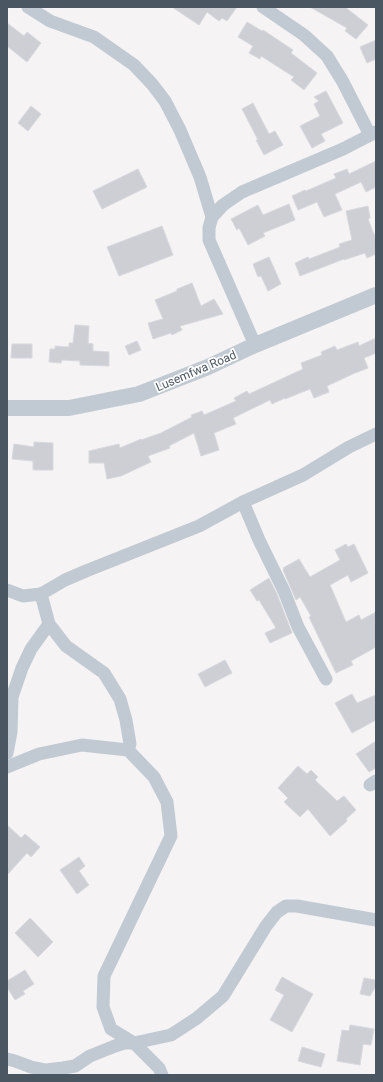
<svg xmlns="http://www.w3.org/2000/svg" width="383" height="1082" font-family="Roboto,sans-serif">
	<style>
		.building { fill: #cdcfd5; stroke: #d7d9de }
		.lines { fill: none; stroke-linecap: round; stroke-linejoin: round }
		.minor { stroke: #c1cad2; stroke-width: 13 }
		.tertiary { stroke: #c1cad2; stroke-width: 16 }
		.labels { text-anchor: middle; stroke-width: 3.5; stroke-linejoin: round; paint-order: stroke }
		.street-label { font-size: 12px; fill: #4a5661; stroke: #fff }
	</style>
	<rect width="100%" height="100%" fill="#f5f3f3"/>
	<!-- building -->
	<g class="building">
		<path d="M172,7H237L227,21L222,18L219,21L207,12L199,25Z"/>
		<path d="M310,7H345L368,25L356,39L345,31L347,28Z"/>
		<path d="M247,22L262,31L263,30L293,50L291,53L317,73L304,90L291,80L294,77L261,56L260,59L249,53L253,46L238,37Z"/>
		<path d="M7,23L24,36L27,32L41,43L27,62L7,46Z"/>
		<path d="M376,40V59L367,63L360,47Z"/>
		<path d="M326,91L343,123L321,134L325,141L312,148L300,126L320,116L314,104L319,101L314,97Z"/>
		<path d="M253,103L269,134L275,131L283,145L264,155L256,140H258L242,109Z"/>
		<path d="M31,106L41,114L28,131L18,123Z"/>
		<path d="M376,161V187L366,192L361,182L335,194L342,210L324,217L317,202L298,210L292,196L305,190L306,191L336,178L334,174L347,169L349,174Z"/>
		<path d="M138,169L147,187L102,209L93,191Z"/>
		<path d="M289,204L295,220L263,233L265,236L248,245L239,228L237,230L231,219L258,205L263,215Z"/>
		<path d="M368,206L370,218L368,219L376,239V254L367,258L365,253L344,260V259L300,276L295,263L308,257L309,259L340,247L339,244L352,240L346,211Z"/>
		<path d="M162,226L173,255L119,276L107,247Z"/>
		<path d="M269,257L281,284L268,291L261,276L258,277L253,264Z"/>
		<path d="M192,283L201,306L214,299L223,314L180,326L182,330L172,335L171,333L153,339L148,323L163,319L155,300L177,291V289Z"/>
		<path d="M75,325L89,326L88,343L93,344V351L109,352V366L80,365V361L62,360L61,363L49,362L50,349H55V346L69,347V343H73Z"/>
		<path d="M376,338V353L364,358L368,368L355,373L327,386L329,392L314,398L310,389L285,399V398L272,404L270,400L233,418L236,424L214,433L219,450L201,456L194,433L169,446L170,448L148,456L151,462L121,476L107,479L104,463H89V451L119,444L120,448L141,439V440L161,433L192,417L191,415L202,411L204,415L236,401L234,398L247,391L249,394L303,369L301,363L322,355L321,352L335,346L337,350L358,342L359,346Z"/>
		<path d="M137,341L141,350L129,355L125,346Z"/>
		<path d="M12,344H32V358H11Z"/>
		<path d="M34,442L53,443V470H33V461L12,459L14,444L34,447Z"/>
		<path d="M346,544L348,547L354,544L368,573L351,582L348,575L330,585L346,622L359,615L361,620L376,612V647L351,661L353,665L336,673L309,617L311,616L300,597L296,600L283,570L284,569L283,568L299,559L310,577L340,560L335,550Z"/>
		<path d="M269,578L277,594L292,633L270,643L265,633L276,628L259,600L257,601L250,590Z"/>
		<path d="M225,660L232,673L205,687L198,674Z"/>
		<path d="M352,694L357,703L376,695V720L352,733L335,703Z"/>
		<path d="M376,741V768L369,772L356,754Z"/>
		<path d="M298,766L307,774L311,770L318,777L315,780L337,801L344,796L356,810L346,819L347,821L330,836L308,809L300,817L284,802L288,798L278,788Z"/>
		<path d="M7,825L21,838L25,834L40,847L31,857L27,853L7,875Z"/>
		<path d="M79,857L85,866L79,871L89,885L77,894L60,870Z"/>
		<path d="M30,918L53,942L38,957L15,933Z"/>
		<path d="M25,970L34,984L23,991L25,994L15,1000L7,987V981Z"/>
		<path d="M282,977L313,994L292,1032L270,1020L284,995L275,990Z"/>
		<path d="M364,978L376,980V986L370,996L360,994Z"/>
		<path d="M350,1025L374,1029L371,1045L363,1044L360,1065L337,1061L342,1030L349,1031Z"/>
		<path d="M302,1047L325,1054L321,1067L298,1061Z"/>
	</g>
	<g class="lines">
		<!-- minor -->
		<g class="minor">
			<path d="M28,7L50,21L94,37L134,65L152,84L165,101L180,130L200,177L212,217"/>
			<path d="M263,7L304,35L327,56L343,82L370,135"/>
			<path d="M255,345L209,240V228L212,217L223,205L242,192L343,149L376,132"/>
			<path d="M243,502L259,540L284,591L298,627L326,679"/>
			<path d="M7,590L23,596L41,594"/>
			<path d="M49,624L66,646L104,673L120,699L126,720L130,744L128,750"/>
			<path d="M7,753L11,732L12,697L22,668L31,649L49,624L41,594L65,580L86,571L199,526L243,502L303,475L349,447L376,434"/>
			<path d="M7,767L39,754L82,745L128,750L154,777L167,802L171,836L104,976L103,1007L111,1029L134,1043L159,1068L162,1075"/>
			<path d="M370,785L376,781"/>
			<path d="M7,1059L15,1061L31,1067L46,1070L63,1068L75,1066L90,1056L115,1046L124,1043H134L171,1035L197,1018L223,996L266,926L277,912L286,906H297L376,920"/>
		</g>
		<!-- tertiary -->
		<path class="tertiary" d="M7,408H69L139,394L208,367L255,345L376,295"/>
	</g>
	<g class="labels">
		<!-- street labels -->
		<g class="street-label">
			<text transform="translate(196 371) rotate(-23)" y="4">Lusemfwa Road</text>
		</g>
	</g>
	<!-- border -->
	<rect width="383" height="1082" fill="none" stroke="#4a5661" stroke-width="16"/>
</svg>
